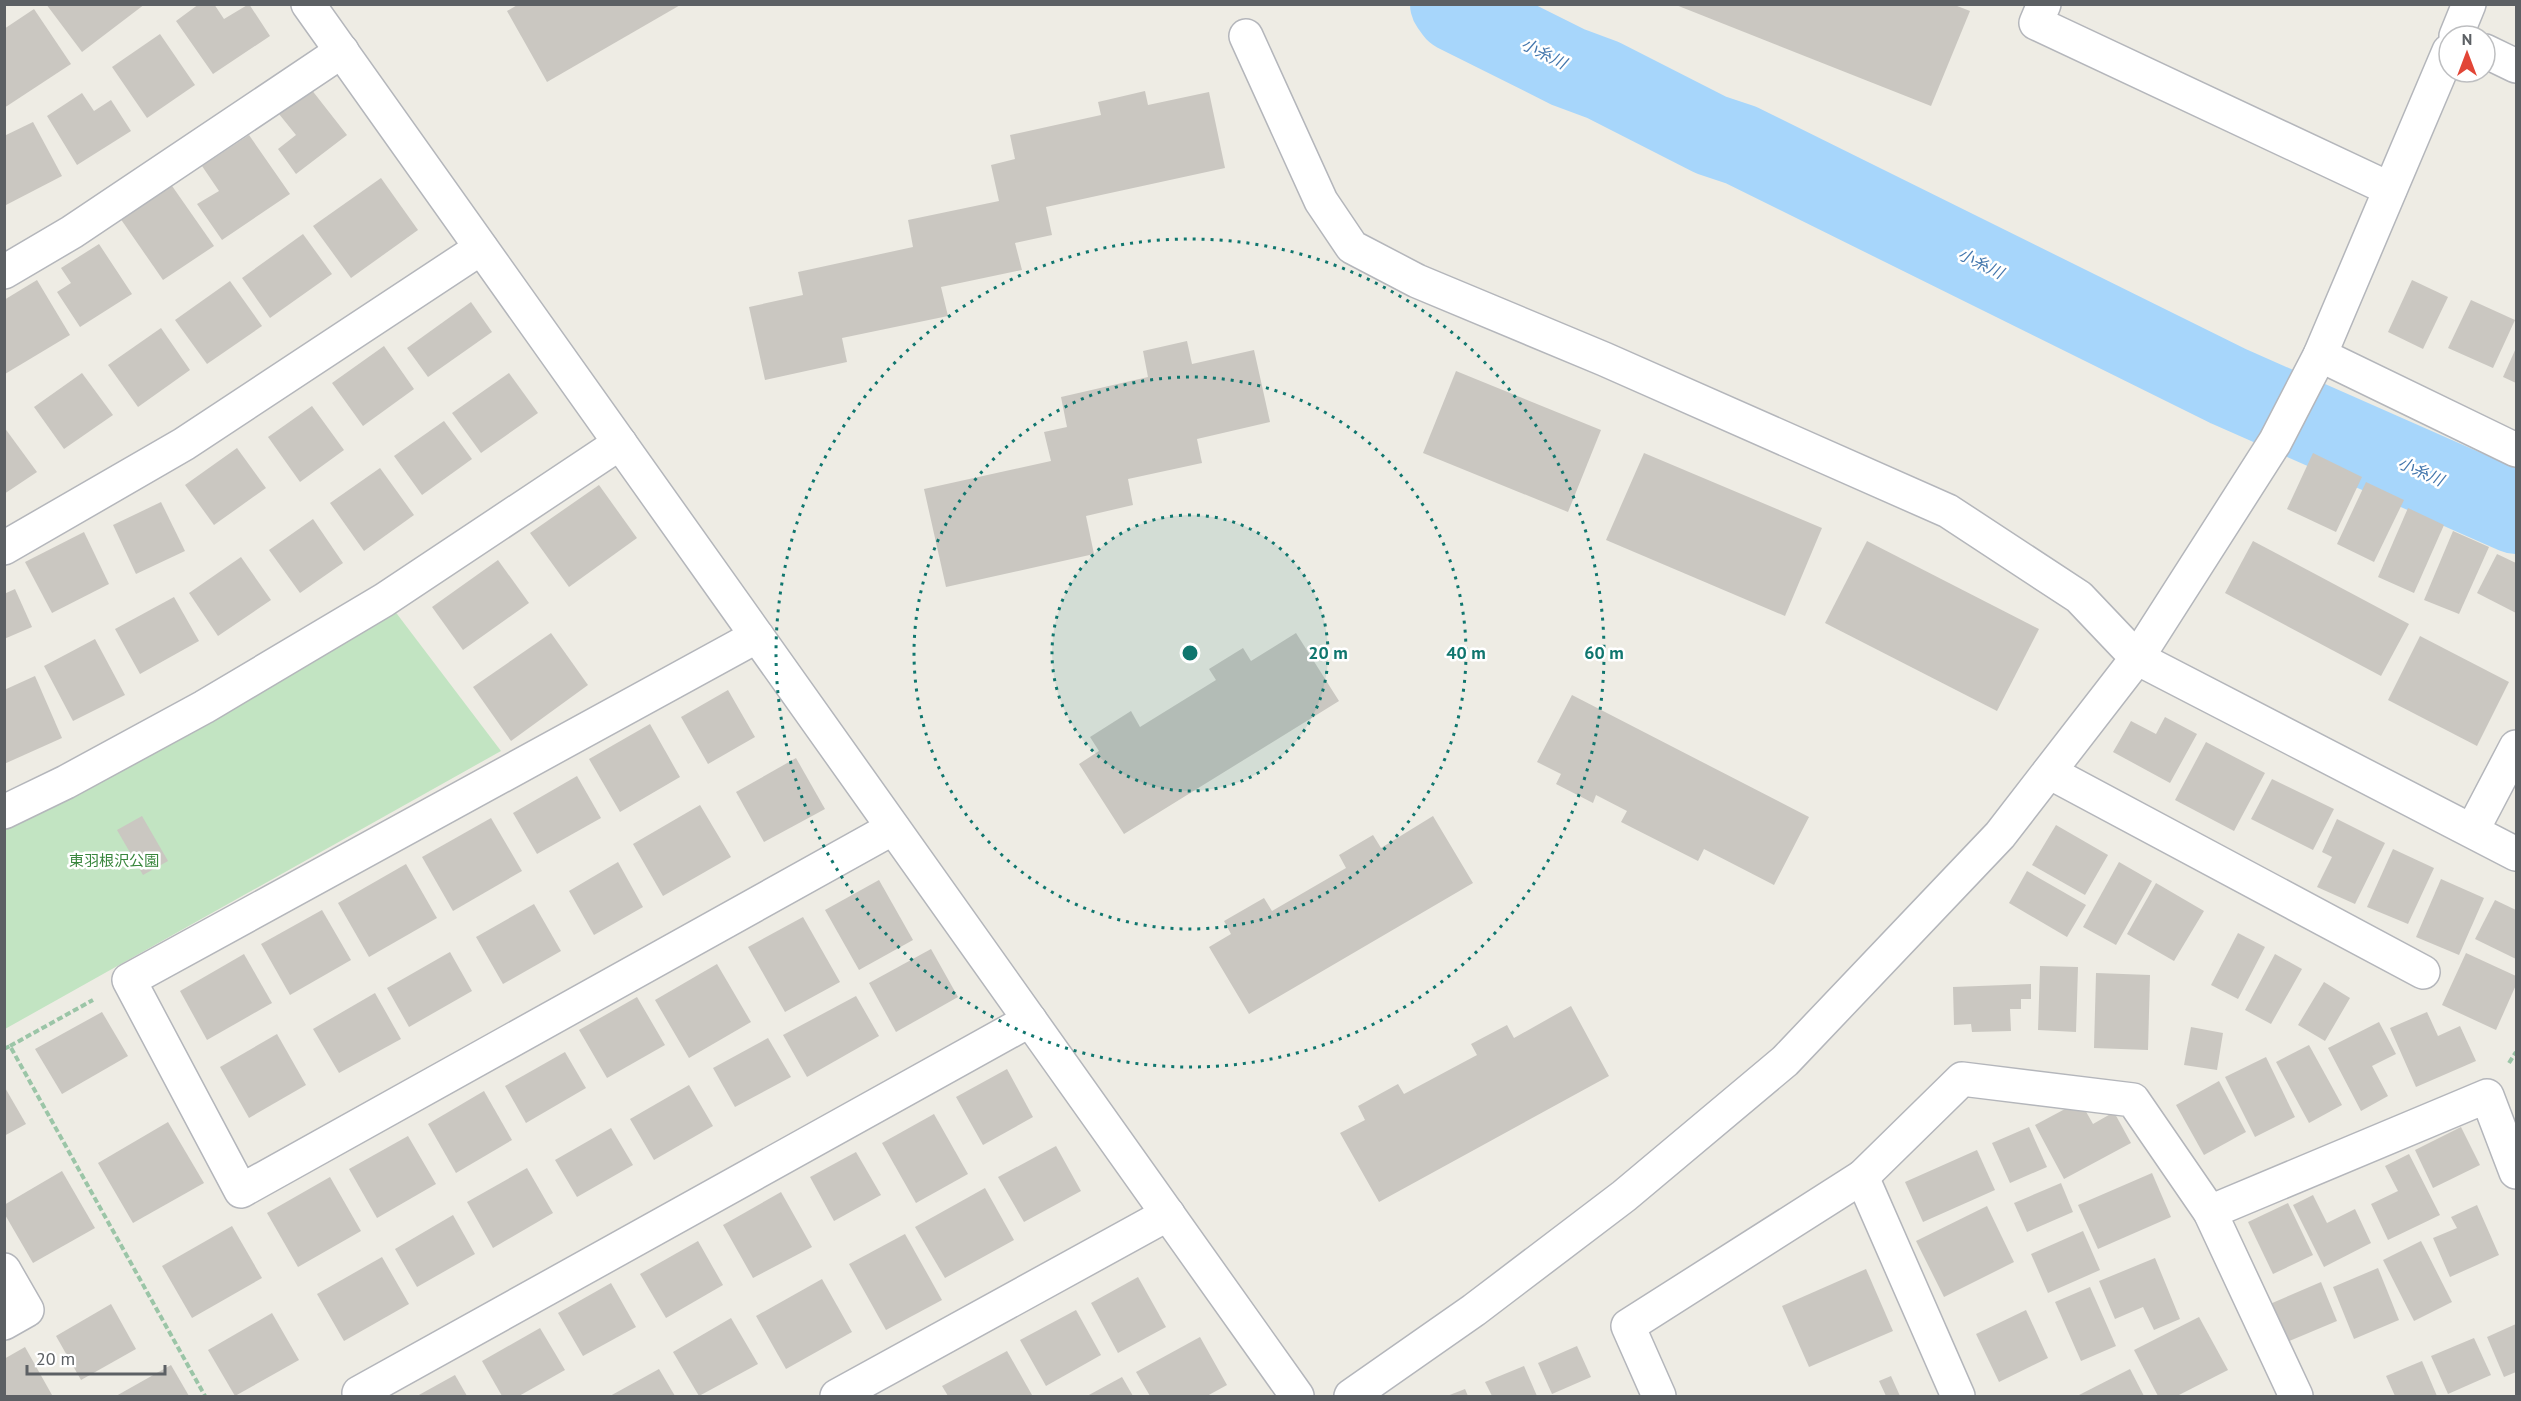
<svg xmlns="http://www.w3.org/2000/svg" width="2521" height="1401" font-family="'PT Sans','Noto Sans JP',sans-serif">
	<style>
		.green { fill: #c2e4c2 }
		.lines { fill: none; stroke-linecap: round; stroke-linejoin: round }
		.river { stroke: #a7d6fb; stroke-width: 82 }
		.building { fill: #cac7c1 }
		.minor-casing { stroke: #b4b6bb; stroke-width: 36 }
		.path { stroke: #9bc5a7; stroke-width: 4; stroke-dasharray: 6 3; stroke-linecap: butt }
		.minor { stroke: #fff; stroke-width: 33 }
		.ring { fill: none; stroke: #0f766e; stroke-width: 3; stroke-dasharray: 3 6 }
		.labels { text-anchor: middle; stroke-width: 5; stroke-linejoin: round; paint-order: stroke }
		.park-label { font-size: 15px; fill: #39863d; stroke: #fff }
		.water-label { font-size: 16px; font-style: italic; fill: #4477ad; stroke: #fff }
		.centre { fill: #0f766e; stroke: #fff; stroke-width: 3 }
		.ring-label { font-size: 18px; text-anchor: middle; font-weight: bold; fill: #0f766e; stroke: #fff; stroke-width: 5; stroke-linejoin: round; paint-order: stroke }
	</style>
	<rect width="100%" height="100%" fill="#eeece4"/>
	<!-- green -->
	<path class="green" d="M394,610L501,751L5,1029V814Z"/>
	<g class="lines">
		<!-- river -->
		<path class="river" d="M1451,4L1456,11L1568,67L1603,80L1711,135L1741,145L2228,386L2516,513"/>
	</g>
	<!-- building -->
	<g class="building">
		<path d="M46,4H145L82,52Z"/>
		<path d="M199,4H214L224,19L249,4L270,36L213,74L176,21Z"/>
		<path d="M519,4H682L547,82L507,11Z"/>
		<path d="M1952,4L1970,11L1931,106L1676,5Z"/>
		<path d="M34,9L71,64L4,108V29Z"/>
		<path d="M160,34L195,85L147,118L112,67Z"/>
		<path d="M311,89L347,135L296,174L278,149L296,135L279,114Z"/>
		<path d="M1145,91L1148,105L1209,92L1225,168L1046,207L1052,235L1015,243L1022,270L941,287L948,316L842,338L847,362L765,380L749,307L803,295L798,272L913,247L908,220L999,201L991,165L1015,159L1010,135L1101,115L1098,102Z"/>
		<path d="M82,93L94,111L111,100L131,131L77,165L47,116Z"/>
		<path d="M33,122L62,176L6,205L4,136Z"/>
		<path d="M249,135L290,194L222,240L197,204L219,191L202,166Z"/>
		<path d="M381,178L418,230L351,278L313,226Z"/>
		<path d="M170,183L214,246L163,280L120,218Z"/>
		<path d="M303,234L332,274L270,318L242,278Z"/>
		<path d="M99,244L132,294L80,327L57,292L71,283L61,268Z"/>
		<path d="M37,280L70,335L5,374L4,300Z"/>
		<path d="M2412,280L2448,297L2423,349L2388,332Z"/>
		<path d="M230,281L262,326L207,364L175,320Z"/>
		<path d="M2471,300L2515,320L2493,368L2448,348Z"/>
		<path d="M471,302L492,332L428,377L407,348Z"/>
		<path d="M161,328L190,370L138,407L108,365Z"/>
		<path d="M1187,341L1192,364L1254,350L1270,422L1197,439L1202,463L1128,479L1133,505L1086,516L1094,554L946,587L924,489L1051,461L1044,432L1067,427L1061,397L1148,377L1143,351Z"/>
		<path d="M384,346L414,389L363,426L332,383Z"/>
		<path d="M2516,348V383L2503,377Z"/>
		<path d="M1456,371L1601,430L1568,512L1423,453Z"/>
		<path d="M82,373L113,415L64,449L34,407Z"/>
		<path d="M509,373L538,413L481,453L452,413Z"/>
		<path d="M312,406L344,450L300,482L268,437Z"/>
		<path d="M444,421L472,459L422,495L394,456Z"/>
		<path d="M4,427L37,472L4,494Z"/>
		<path d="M237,448L266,488L214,525L185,485Z"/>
		<path d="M1644,453L1822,528L1785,616L1606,540Z"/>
		<path d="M2313,453L2362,477L2336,532L2287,509Z"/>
		<path d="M380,468L414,515L364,551L330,503Z"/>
		<path d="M2366,482L2404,500L2374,562L2337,544Z"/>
		<path d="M599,485L637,538L569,587L530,533Z"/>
		<path d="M161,502L185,551L136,574L113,525Z"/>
		<path d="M2408,508L2444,525L2414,593L2378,577Z"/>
		<path d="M313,519L343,563L300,593L269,550Z"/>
		<path d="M2453,531L2489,547L2459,614L2424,600Z"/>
		<path d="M84,532L109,584L52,613L25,562Z"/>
		<path d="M1867,541L2039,629L1997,711L1825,623Z"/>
		<path d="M2253,541L2409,624L2381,676L2225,593Z"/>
		<path d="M2497,554L2516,563V613L2477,593Z"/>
		<path d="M241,557L271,600L218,636L189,593Z"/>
		<path d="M498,560L529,603L463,650L432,607Z"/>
		<path d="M15,589L32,627L4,639V594Z"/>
		<path d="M174,597L199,641L140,674L115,629Z"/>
		<path d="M551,633L588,685L511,741L473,687Z"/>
		<path d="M1296,633L1339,701L1124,834L1079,764L1099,751L1090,737L1131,711L1140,727L1216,680L1209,669L1243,648L1251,661Z"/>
		<path d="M2420,636L2509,682L2477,746L2388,700Z"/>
		<path d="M95,639L125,695L73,721L44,666Z"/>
		<path d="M35,676L62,738L4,764V690Z"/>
		<path d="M728,690L755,737L708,764L681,717Z"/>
		<path d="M1572,695L1809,817L1774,885L1704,849L1698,861L1621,822L1627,811L1596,795L1593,803L1556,784L1561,774L1537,762Z"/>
		<path d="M2165,717L2197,734L2170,783L2113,752L2131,721L2156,734Z"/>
		<path d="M650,724L680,777L620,812L589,759Z"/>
		<path d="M2206,742L2265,773L2234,831L2175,800Z"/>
		<path d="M796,758L825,809L764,842L736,792Z"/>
		<path d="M577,776L601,818L537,854L513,813Z"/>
		<path d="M2272,779L2334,809L2313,850L2251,819Z"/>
		<path d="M700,805L731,857L663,896L633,844Z"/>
		<path d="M142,816L168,861L143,875L117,830Z"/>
		<path d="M1433,816L1473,883L1249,1014L1209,947L1231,934L1224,921L1264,898L1272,911L1346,868L1339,855L1373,835L1381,848Z"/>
		<path d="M491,818L522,871L453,911L422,857Z"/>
		<path d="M2337,819L2385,843L2355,904L2317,887L2332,857L2322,852Z"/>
		<path d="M2056,825L2108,855L2085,895L2032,865Z"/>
		<path d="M2393,849L2434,868L2408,924L2367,907Z"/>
		<path d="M618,862L643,907L594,935L569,891Z"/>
		<path d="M2119,862L2152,881L2116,945L2083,927Z"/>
		<path d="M406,864L437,918L369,957L338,903Z"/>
		<path d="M2027,871L2086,905L2067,937L2009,903Z"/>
		<path d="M2441,879L2484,898L2459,955L2416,937Z"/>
		<path d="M879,880L913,940L859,970L825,910Z"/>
		<path d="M2156,883L2204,911L2174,961L2127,934Z"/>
		<path d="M2495,900L2516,910V959L2475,939Z"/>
		<path d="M534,904L561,951L503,984L476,937Z"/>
		<path d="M322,910L351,960L290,995L261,944Z"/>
		<path d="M803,917L840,982L785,1012L748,947Z"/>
		<path d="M2238,933L2265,947L2238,999L2211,985Z"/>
		<path d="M931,949L958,997L896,1032L869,983Z"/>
		<path d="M450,952L472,991L409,1027L387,988Z"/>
		<path d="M2466,953L2516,976V985L2496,1030L2442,1005Z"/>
		<path d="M244,954L272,1003L207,1040L180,991Z"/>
		<path d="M2275,954L2302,969L2271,1024L2245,1010Z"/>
		<path d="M717,964L751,1022L689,1058L655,1000Z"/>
		<path d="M2040,966L2078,967L2076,1032L2038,1030Z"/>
		<path d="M2096,973L2150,975L2148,1050L2094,1048Z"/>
		<path d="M2324,982L2350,998L2325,1041L2298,1025Z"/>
		<path d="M2031,984V999H2021V1009H2010L2011,1031L1972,1032L1971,1024L1954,1025L1953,987Z"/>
		<path d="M375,993L401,1039L339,1073L313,1029Z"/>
		<path d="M856,996L879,1036L807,1077L783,1035Z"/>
		<path d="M637,997L665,1045L607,1078L579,1030Z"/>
		<path d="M1571,1006L1609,1076L1379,1202L1340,1133L1365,1120L1358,1106L1398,1084L1404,1094L1477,1055L1471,1044L1507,1025L1514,1038Z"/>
		<path d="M102,1012L128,1056L62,1094L35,1049Z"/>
		<path d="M2427,1012L2438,1036L2460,1026L2476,1061L2416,1087L2390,1028Z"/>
		<path d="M2379,1022L2396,1054L2372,1066L2388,1096L2361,1111L2328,1048Z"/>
		<path d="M2191,1027L2223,1033L2217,1070L2184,1065Z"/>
		<path d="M277,1034L306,1085L249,1118L220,1067Z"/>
		<path d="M768,1038L791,1077L735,1107L713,1068Z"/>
		<path d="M2309,1045L2342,1105L2309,1123L2276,1062Z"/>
		<path d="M565,1052L586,1088L526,1123L505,1086Z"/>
		<path d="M2266,1057L2295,1117L2255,1137L2225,1077Z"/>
		<path d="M1007,1069L1033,1117L983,1145L956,1097Z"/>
		<path d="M2219,1081L2246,1132L2204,1155L2176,1105Z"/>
		<path d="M689,1085L713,1126L654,1160L630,1119Z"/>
		<path d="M4,1086L26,1124L4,1136Z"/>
		<path d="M484,1091L512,1140L456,1173L428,1124Z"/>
		<path d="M2080,1101L2093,1124L2114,1112L2131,1143L2064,1179L2035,1125Z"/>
		<path d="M934,1114L968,1174L916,1203L882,1143Z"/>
		<path d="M168,1122L204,1183L133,1223L98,1163Z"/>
		<path d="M2029,1127L2047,1167L2010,1183L1992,1143Z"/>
		<path d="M2461,1127L2480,1165L2433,1188L2415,1150Z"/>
		<path d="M611,1128L633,1165L577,1197L555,1160Z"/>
		<path d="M408,1136L436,1184L377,1218L349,1169Z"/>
		<path d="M1056,1146L1081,1191L1024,1222L998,1177Z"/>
		<path d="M1977,1150L1995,1190L1923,1222L1905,1182Z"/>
		<path d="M856,1152L881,1195L834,1221L810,1177Z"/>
		<path d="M2409,1154L2440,1215L2388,1240L2371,1204L2398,1191L2385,1166Z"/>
		<path d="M527,1168L553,1213L493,1248L467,1202Z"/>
		<path d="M62,1171L95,1228L33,1263L4,1213V1205Z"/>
		<path d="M2152,1173L2171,1217L2098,1249L2078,1205Z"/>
		<path d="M330,1177L361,1231L298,1267L267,1213Z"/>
		<path d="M2061,1183L2073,1212L2027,1232L2014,1203Z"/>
		<path d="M985,1188L1014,1240L945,1278L915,1227Z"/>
		<path d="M781,1192L812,1247L753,1278L723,1225Z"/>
		<path d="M2313,1195L2327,1223L2355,1209L2371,1243L2324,1267L2293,1205Z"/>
		<path d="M2288,1203L2313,1255L2273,1274L2248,1222Z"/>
		<path d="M2477,1205L2499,1255L2450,1277L2433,1238L2457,1228L2451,1217Z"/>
		<path d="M1987,1206L2014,1262L1944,1297L1916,1241Z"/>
		<path d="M453,1215L475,1254L417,1287L395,1249Z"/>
		<path d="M232,1226L262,1278L192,1318L162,1266Z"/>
		<path d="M2083,1231L2100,1270L2048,1293L2031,1254Z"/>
		<path d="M905,1234L942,1300L886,1330L849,1264Z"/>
		<path d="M698,1241L723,1285L666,1318L640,1274Z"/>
		<path d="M2421,1241L2452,1302L2414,1321L2383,1260Z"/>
		<path d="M382,1257L409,1304L344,1341L317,1294Z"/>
		<path d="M2155,1258L2180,1319L2154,1330L2143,1307L2115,1319L2099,1281Z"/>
		<path d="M2378,1268L2399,1320L2354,1339L2333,1287Z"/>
		<path d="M1866,1269L1893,1331L1809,1367L1782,1306Z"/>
		<path d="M1138,1277L1166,1327L1118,1353L1091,1303Z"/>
		<path d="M822,1279L852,1332L786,1369L756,1316Z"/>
		<path d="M2321,1282L2337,1321L2287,1342L2270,1304Z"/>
		<path d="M611,1283L636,1327L583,1356L558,1313Z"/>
		<path d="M2090,1287L2116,1346L2081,1361L2055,1302Z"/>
		<path d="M111,1304L136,1349L81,1380L56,1336Z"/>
		<path d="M1076,1310L1101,1355L1046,1386L1020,1340Z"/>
		<path d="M2026,1310L2048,1358L1999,1382L1976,1334Z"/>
		<path d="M272,1313L299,1360L235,1396L208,1350Z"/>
		<path d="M2199,1317L2228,1370L2177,1396H2158L2134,1350Z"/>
		<path d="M731,1318L758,1364L699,1396L673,1352Z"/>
		<path d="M2516,1324V1372L2504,1377L2487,1337Z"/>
		<path d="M540,1328L565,1370L519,1396H502L482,1361Z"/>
		<path d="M1200,1337L1227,1385L1207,1396H1150L1136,1372Z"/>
		<path d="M2474,1338L2491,1375L2448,1394L2431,1356Z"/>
		<path d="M1577,1346L1591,1377L1552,1394L1538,1363Z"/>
		<path d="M25,1347L52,1395L49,1396H4V1359Z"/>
		<path d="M1007,1351L1032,1395L948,1396L942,1386Z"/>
		<path d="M2422,1361L2437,1396H2395L2386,1376Z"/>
		<path d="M171,1365L189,1396H116Z"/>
		<path d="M1524,1366L1537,1396H1492L1485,1382Z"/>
		<path d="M659,1369L675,1396H610Z"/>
		<path d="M2130,1369L2144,1396H2080L2079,1395Z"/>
		<path d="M455,1375L467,1396H417Z"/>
		<path d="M1891,1376L1900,1396H1886L1879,1381Z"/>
		<path d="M1122,1377L1133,1396H1087Z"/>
		<path d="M1465,1389L1468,1396H1447Z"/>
	</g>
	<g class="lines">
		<defs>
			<g id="minor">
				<path d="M308,4L1297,1396"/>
				<path d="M2044,4L2036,23L2390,189"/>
				<path d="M1246,36L1321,201L1352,247L1417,281L1604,359L1948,511L2079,597L2137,658L2516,854"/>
				<path d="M2456,36L2469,4"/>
				<path d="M2485,51L2516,66"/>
				<path d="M4,272L72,232L342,51"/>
				<path d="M2320,355L2516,450"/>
				<path d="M4,548L184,444L481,248"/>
				<path d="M757,636L129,980L241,1191L893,828"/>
				<path d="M2049,772L2423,972"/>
				<path d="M4,812L66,782L204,707L384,600L620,443"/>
				<path d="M2473,829L2516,747"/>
				<path d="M1862,1177L1958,1396"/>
				<path d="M2210,1212L2487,1096L2516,1172"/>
				<path d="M4,1270L27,1310L4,1323"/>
				<path d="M360,1396L359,1393L1030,1020"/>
				<path d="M837,1396L1168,1214"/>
				<path d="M1351,1396L1474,1310L1624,1196L1785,1061L2000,835L2137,658L2275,442L2320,355L2449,51"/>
				<path d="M1659,1396L1628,1326L1862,1177L1962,1079L2133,1100L2210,1212L2296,1396"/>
			</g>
		</defs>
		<!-- minor casing -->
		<use href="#minor" class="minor-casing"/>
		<!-- path -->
		<g class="path">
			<path d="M10,1046L93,1000"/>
			<path d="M4,1049L10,1046L205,1396"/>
			<path d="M2509,1063L2516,1052"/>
		</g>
		<!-- minor -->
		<use href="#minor" class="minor"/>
	</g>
	<!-- distance rings -->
	<circle cx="1190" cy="653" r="138" fill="#0f766e" fill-opacity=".12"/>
	<g class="ring">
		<circle cx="1190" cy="653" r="138"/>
		<circle cx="1190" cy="653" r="276"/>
		<circle cx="1190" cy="653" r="414"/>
	</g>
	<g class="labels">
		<!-- park labels -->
		<g class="park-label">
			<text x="114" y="866">東羽根沢公園</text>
		</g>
		<!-- water labels -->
		<g class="water-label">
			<text transform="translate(1544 53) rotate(27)" y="6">小糸川</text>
			<text transform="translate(1981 263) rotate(26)" y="6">小糸川</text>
			<text transform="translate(2421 471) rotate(24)" y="6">小糸川</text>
		</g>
	</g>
	<circle cx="1190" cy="653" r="9" class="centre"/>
	<g class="ring-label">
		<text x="1328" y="659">20 m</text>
		<text x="1466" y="659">40 m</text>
		<text x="1604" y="659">60 m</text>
	</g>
	<!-- border -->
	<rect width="2521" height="1401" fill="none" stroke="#5c6064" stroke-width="12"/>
	<!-- north arrow -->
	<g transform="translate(2467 54)"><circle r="28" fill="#ffffff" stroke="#bebfc1" stroke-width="1.5"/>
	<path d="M0-4.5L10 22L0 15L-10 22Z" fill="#e24536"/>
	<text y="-9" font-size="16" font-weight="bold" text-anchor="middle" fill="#5c6064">N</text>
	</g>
	<!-- scale -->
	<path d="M27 1365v9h138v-9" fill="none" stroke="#5c6064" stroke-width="3"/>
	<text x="36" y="1365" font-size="18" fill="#5c6064" stroke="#ffffff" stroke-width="4.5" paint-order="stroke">20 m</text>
</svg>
